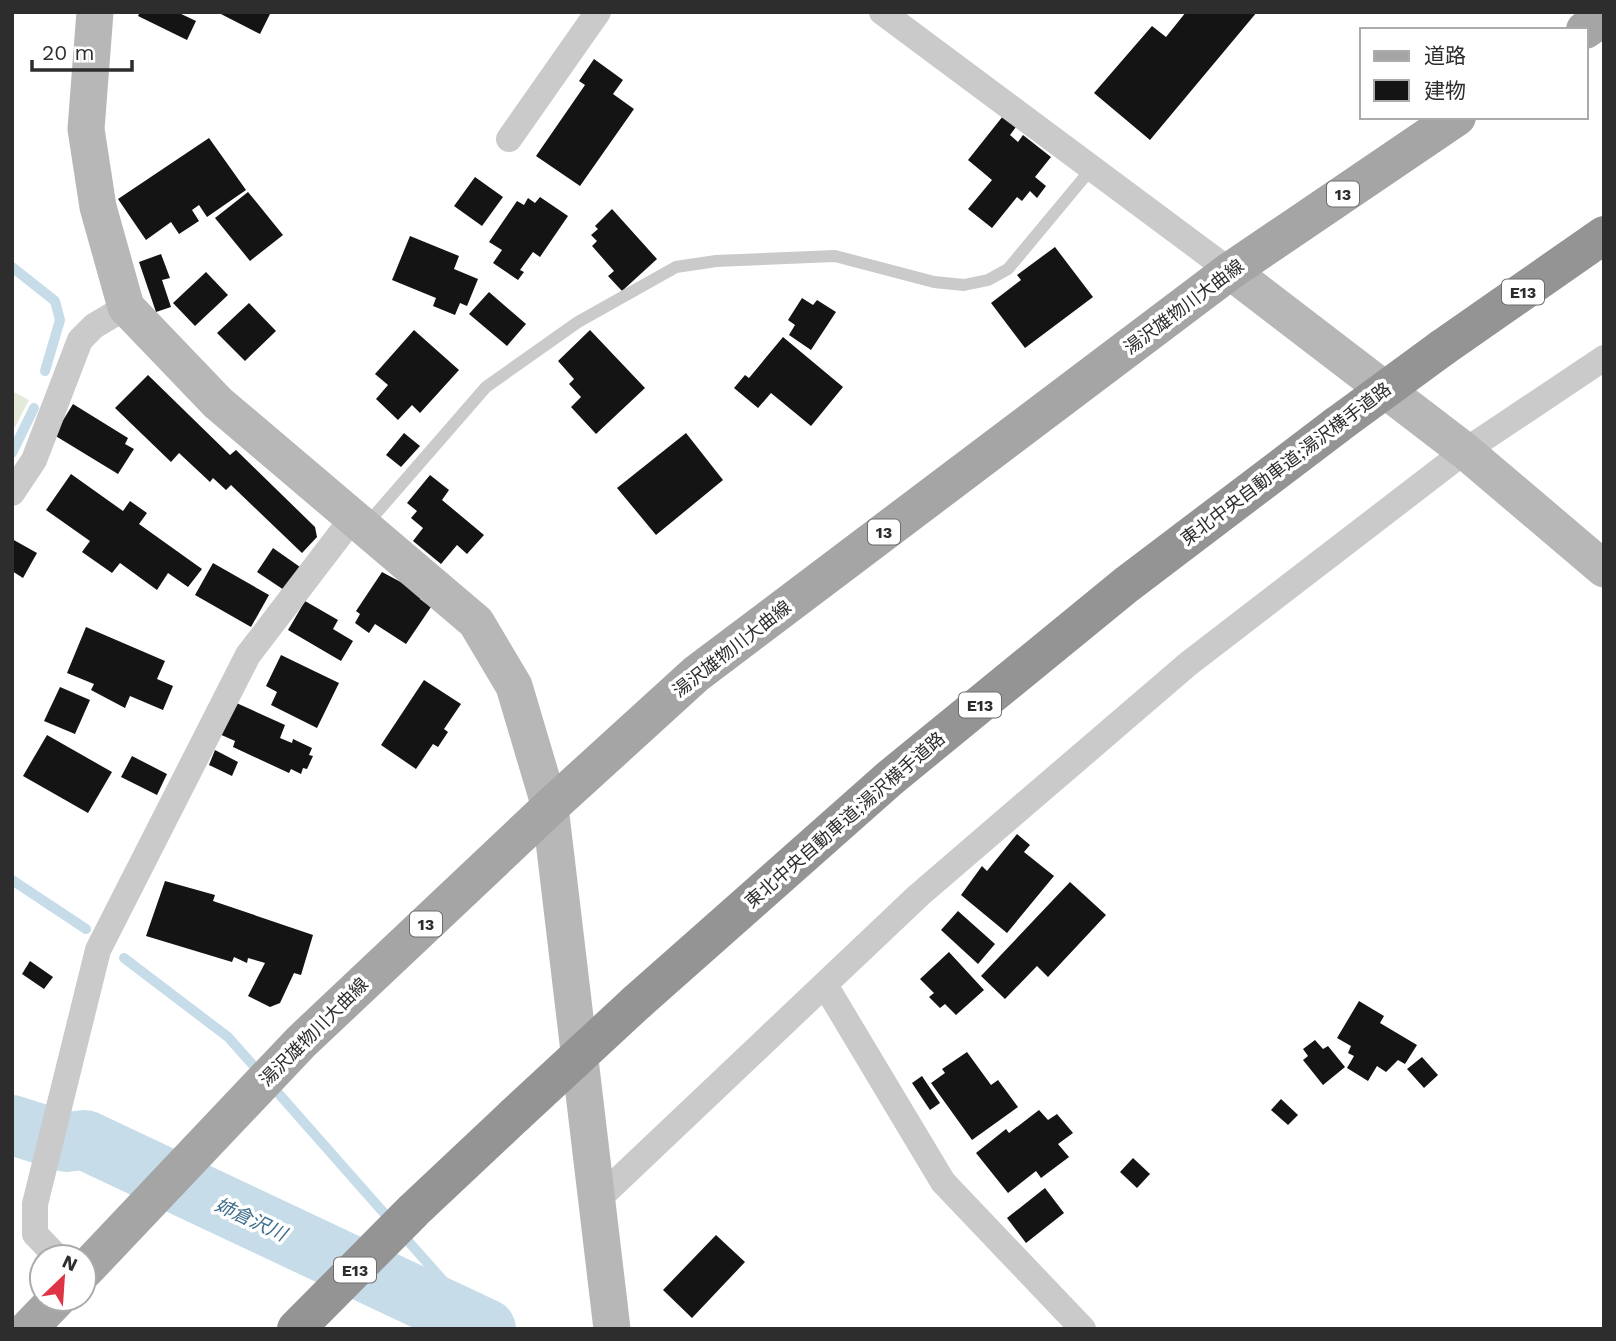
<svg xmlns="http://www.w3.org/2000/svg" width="1616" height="1341" font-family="'Work Sans','Noto Sans JP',sans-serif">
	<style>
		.green { fill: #e3eada }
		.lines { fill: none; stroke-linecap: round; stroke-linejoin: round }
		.stream { stroke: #c7dce9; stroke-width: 10 }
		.river { stroke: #c7dce9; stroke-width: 60 }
		.building { fill: #141414 }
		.lane { stroke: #cacaca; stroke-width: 12 }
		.street { stroke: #cacaca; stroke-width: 26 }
		.secondary { stroke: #b7b7b7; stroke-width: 37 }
		.primary { stroke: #a5a5a5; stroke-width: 38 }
		.highway { stroke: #949494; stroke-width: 38 }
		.highway-bridge { stroke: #949494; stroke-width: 38 }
		.labels { text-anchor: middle; stroke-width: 7; stroke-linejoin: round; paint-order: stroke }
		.shield { fill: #fff; stroke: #6c6c6c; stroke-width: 2 }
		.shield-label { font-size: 16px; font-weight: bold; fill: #2d2d2d }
		.street-label { font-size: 18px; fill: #2d2d2d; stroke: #fff }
		.water-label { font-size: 19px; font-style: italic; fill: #3e6e8b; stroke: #fff }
	</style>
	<rect width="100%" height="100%" fill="#fff"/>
	<!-- green -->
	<path class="green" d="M12,391L29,400L12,433Z"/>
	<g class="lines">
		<!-- stream -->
		<g class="stream">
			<path d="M12,267L55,301L60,320L45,371"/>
			<path d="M12,453L34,408"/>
			<path d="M12,880L86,929"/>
			<path d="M124,958L228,1037L261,1074"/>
			<path d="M271,1085L391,1221"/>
			<path d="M400,1232L486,1329"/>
		</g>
		<!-- river -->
		<path class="river" d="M12,1125L66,1142L85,1140L486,1329"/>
	</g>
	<!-- building -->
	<g class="building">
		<path d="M140,12H177L196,21L187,40L138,16Z"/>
		<path d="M217,12H271L260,34Z"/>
		<path d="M1186,12H1257L1150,140L1094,93L1152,26L1166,37Z"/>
		<path d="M594,59L623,80L613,94L634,109L580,186L536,156L585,85L579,81Z"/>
		<path d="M1003,116L1016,127L1010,135L1018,142L1023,135L1051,157L1035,177L1046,186L1037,198L1030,191L1022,201L1017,197L992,228L968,209L992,180L968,160Z"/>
		<path d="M209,138L246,190L207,217L199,205L192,210L199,221L179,234L171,222L146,240L118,199Z"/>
		<path d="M475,177L503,197L482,226L454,206Z"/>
		<path d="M248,192L283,235L250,261L215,218Z"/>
		<path d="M540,197L568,216L540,257L533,252L520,270L524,272L518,280L493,263L502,250L489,242L517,201L524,205L528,198L535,203Z"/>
		<path d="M612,209L657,259L622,291L608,276L614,271L592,246L597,241L591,235L598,229L595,226Z"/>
		<path d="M410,236L459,256L454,269L478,279L467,306L460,303L455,315L433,306L436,298L392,280Z"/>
		<path d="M1055,247L1093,297L1025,348L991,303L1021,280L1017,275Z"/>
		<path d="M161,254L170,278L162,280L171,307L156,312L139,262Z"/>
		<path d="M206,272L228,295L195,326L173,303Z"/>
		<path d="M489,292L526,324L507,346L469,314Z"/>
		<path d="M802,298L813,305L817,300L836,312L811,350L789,335L795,325L788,320Z"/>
		<path d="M249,303L276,331L245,361L217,333Z"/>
		<path d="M414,330L459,370L420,413L412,405L398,420L376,399L388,385L375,374Z"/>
		<path d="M590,330L645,388L596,434L571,407L581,397L569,384L574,379L558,361Z"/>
		<path d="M783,337L843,387L811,426L771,393L758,408L734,388L745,375L749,378Z"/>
		<path d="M148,375L230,455L236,450L315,527L317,537L302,553L231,485L226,490L213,478L210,482L179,453L171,462L115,408Z"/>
		<path d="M73,404L128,438L125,444L134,449L118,474L54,435Z"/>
		<path d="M404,433L420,446L401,467L386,455Z"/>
		<path d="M686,433L723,480L656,535L617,488Z"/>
		<path d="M71,474L123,511L130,501L147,513L139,524L202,569L188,587L168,573L157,590L120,563L112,573L82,552L90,541L46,510Z"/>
		<path d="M430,475L449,490L442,500L484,535L467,554L457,545L441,564L413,541L423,528L411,518L417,511L407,503Z"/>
		<path d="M12,539L37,553L23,578L12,571Z"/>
		<path d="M273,548L300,567L284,590L257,572Z"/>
		<path d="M213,563L269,595L251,627L195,595Z"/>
		<path d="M382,572L423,594L420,599L431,607L406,644L375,624L369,633L355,623L360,614L356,611Z"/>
		<path d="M305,601L338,620L333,629L353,641L341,661L288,630Z"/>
		<path d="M86,627L165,661L157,679L173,686L163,710L130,696L125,708L91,690L94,684L67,673Z"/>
		<path d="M281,655L339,683L317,728L271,705L277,692L266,686Z"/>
		<path d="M424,680L461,704L444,729L448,732L438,747L433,744L416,769L381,745Z"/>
		<path d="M60,687L90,700L75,734L44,721Z"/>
		<path d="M232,701L285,725L280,738L292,743L293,739L312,748L309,755L313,756L307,769L303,768L301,774L291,769L289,773L233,747L235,741L217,733Z"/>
		<path d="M47,735L112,772L88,813L23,776Z"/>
		<path d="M215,750L238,762L232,776L209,765Z"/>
		<path d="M132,756L167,774L157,795L121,777Z"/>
		<path d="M1017,834L1030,845L1024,852L1054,876L1007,933L961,895L982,866L987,871Z"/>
		<path d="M165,881L215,895L213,901L313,935L301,975L294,973L280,1003L270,1007L248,996L265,963L248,958L247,963L234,957L232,962L146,936Z"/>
		<path d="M1070,882L1106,915L1048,977L1037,966L1005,999L981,976Z"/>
		<path d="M958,911L995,944L978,964L941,930Z"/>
		<path d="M949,952L984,990L956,1015L945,1004L940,1008L929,997L934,993L920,979Z"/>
		<path d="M30,961L53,977L44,989L22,974Z"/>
		<path d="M1359,1001L1384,1016L1380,1023L1417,1045L1405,1064L1398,1060L1386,1072L1377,1066L1368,1081L1347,1068L1354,1056L1348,1053L1351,1046L1337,1038Z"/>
		<path d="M1315,1040L1323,1049L1328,1046L1345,1067L1323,1085L1303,1060L1308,1056L1303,1049Z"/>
		<path d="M967,1052L991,1085L998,1080L1018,1107L972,1140L931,1083L945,1073L942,1069Z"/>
		<path d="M1422,1057L1438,1075L1424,1088L1407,1069Z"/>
		<path d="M922,1076L940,1103L930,1110L912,1083Z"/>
		<path d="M1281,1099L1298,1115L1288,1125L1271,1110Z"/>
		<path d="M1039,1110L1048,1120L1057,1114L1073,1133L1058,1144L1069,1157L1041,1178L1036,1171L1008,1193L976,1153L1006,1129L1009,1133Z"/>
		<path d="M1133,1158L1150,1174L1137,1188L1120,1172Z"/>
		<path d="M1045,1188L1064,1213L1026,1243L1007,1218Z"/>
		<path d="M716,1235L745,1262L692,1318L663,1290Z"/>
	</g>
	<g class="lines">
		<!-- lane -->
		<path class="lane" d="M366,525L486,387L578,322L676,267L716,261L835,256L934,282L964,285L988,280L1008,269L1092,168"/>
		<!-- street -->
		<g class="street">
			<path d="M882,12L1230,271"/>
			<path d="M509,139L598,12"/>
			<path d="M12,493L34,460L80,340L94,326L126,307"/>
			<path d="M825,985L943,1182L1083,1329"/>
			<path d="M595,1202L919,895L1188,664L1465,451L1604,358"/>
			<path d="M57,1257L35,1234V1204L98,950L248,655L352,519"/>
		</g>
		<!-- secondary -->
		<g class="secondary">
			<path d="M95,12L86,129L98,207L126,307L218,403L476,622L514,686L550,807L612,1329"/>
			<path d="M1230,271L1465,451L1604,569"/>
		</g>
		<!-- primary -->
		<g class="primary">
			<path d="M1585,30L1604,17"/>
			<path d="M84,1271L301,1042L550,807L696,674L1230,271L1457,117"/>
			<path d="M28,1329L57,1299"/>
		</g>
		<!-- highway -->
		<g class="highway">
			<path d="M1442,348L1604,235"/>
			<path d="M637,1002L890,778L1126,585L1337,425"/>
			<path d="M296,1329L414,1210L515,1115"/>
		</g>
		<!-- highway-bridge -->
		<g class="highway-bridge">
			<path d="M1337,425L1442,348"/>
			<path d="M515,1115L637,1002"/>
		</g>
	</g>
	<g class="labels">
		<!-- shield labels -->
		<g class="shield">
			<rect x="1327" y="181.5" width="32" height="25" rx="5"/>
			<rect x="1502" y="279.5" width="42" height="25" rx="5"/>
			<rect x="868" y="519.5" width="32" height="25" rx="5"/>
			<rect x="959" y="692.5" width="42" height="25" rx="5"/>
			<rect x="410" y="911.5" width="32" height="25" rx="5"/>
			<rect x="334" y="1257.5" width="42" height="25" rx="5"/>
		</g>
		<g class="shield-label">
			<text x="1343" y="200">13</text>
			<text x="1523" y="298">E13</text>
			<text x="884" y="538">13</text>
			<text x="980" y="711">E13</text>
			<text x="426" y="930">13</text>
			<text x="355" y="1276">E13</text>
		</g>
		<!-- street labels -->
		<g class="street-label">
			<text transform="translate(1184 307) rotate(-37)" y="6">湯沢雄物川大曲線</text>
			<text transform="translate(1286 464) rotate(-37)" y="6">東北中央自動車道;湯沢横手道路</text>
			<text transform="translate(732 649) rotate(-38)" y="6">湯沢雄物川大曲線</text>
			<text transform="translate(845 820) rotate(-41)" y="6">東北中央自動車道;湯沢横手道路</text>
			<text transform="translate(314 1032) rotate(-45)" y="6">湯沢雄物川大曲線</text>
		</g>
		<!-- water labels -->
		<g class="water-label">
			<text transform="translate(251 1219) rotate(25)" y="7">姉倉沢川</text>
		</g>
	</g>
	<!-- border -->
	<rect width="1616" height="1341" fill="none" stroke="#2d2d2d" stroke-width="28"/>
	<!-- legend -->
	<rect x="1360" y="28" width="228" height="91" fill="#ffffff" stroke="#ababab" stroke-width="2"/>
	<rect x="1374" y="51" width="35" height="10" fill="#a5a5a5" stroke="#ababab" stroke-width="2"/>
	<text x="1424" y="63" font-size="21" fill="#2d2d2d">道路</text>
	<rect x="1374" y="80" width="35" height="21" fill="#141414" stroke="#ababab" stroke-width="2"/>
	<text x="1424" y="98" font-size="21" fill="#2d2d2d">建物</text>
	<!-- north arrow -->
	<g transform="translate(63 1278) rotate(25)"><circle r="33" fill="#ffffff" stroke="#ababab" stroke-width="2"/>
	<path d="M0-5L12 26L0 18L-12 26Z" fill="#de3443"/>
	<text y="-10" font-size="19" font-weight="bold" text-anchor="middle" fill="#2d2d2d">N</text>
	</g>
	<!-- scale -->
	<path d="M32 60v10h100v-10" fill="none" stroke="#2d2d2d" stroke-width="3.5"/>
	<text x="42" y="60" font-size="21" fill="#2d2d2d" stroke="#ffffff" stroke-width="5" paint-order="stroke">20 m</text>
</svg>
